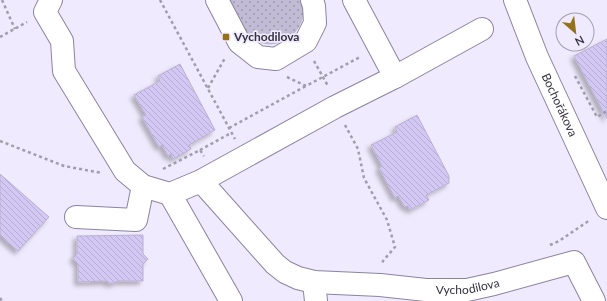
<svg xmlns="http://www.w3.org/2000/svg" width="607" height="301" font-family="Lato,sans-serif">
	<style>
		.grass { fill: url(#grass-dots) }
		.building { fill: url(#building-back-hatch); stroke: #b9b1d0; filter: url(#shadow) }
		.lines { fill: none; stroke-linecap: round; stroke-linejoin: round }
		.minor-casing { stroke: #8b83a0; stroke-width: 24 }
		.path { stroke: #a19dad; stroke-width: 2.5; stroke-dasharray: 3 3; stroke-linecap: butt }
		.minor { stroke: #fff; stroke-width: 22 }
		.poi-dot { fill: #937219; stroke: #efeafd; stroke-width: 1.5 }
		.labels { text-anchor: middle; stroke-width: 3.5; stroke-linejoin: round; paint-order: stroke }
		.poi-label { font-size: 12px; font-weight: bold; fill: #34303d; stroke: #efeafd; text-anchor: start }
		.street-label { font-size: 12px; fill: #34303d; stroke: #efeafd }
	</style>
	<defs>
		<pattern id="grass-dots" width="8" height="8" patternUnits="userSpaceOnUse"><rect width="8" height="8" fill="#c2bbd5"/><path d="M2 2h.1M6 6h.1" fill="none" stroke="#9e98ae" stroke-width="1.8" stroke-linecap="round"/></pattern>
		<pattern id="building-back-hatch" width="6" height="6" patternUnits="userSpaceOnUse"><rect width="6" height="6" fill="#d3c7f3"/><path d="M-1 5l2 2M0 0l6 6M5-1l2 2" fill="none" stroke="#b6abd1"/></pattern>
		<filter id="shadow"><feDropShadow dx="-3.5" dy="3.5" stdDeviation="2" flood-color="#0004"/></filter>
	</defs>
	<rect width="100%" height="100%" fill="#efeafd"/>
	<!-- grass -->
	<path class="grass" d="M229,0H300C314,27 278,57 254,39C242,30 236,13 229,0Z"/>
	<!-- building -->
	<g class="building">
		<path d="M607,39V119L574,56Z"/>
		<path d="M180,64L215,130L189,145L191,149L173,159L171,154L168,156L162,145L159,147L142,117L146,115L134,95L160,81L158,76Z"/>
		<path d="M417,115L449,176V183L426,195L429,200L410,210L408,206L405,207L398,196L395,198L379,168L382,166L371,145L397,132L395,127Z"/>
		<path d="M0,174L49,217L18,251L0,235Z"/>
		<path d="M143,235V254L148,259L143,264V281H117L115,283H108L106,281L78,282V264L73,258L77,254V236Z"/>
	</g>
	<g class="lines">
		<defs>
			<g id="minor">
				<path d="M51,0L45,12L62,41L64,71L125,171L143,186L170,194L201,181L335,107L395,77L482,29"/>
				<path d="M217,0L239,42L258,57L276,59L306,41L315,23L314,6L312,0"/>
				<path d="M354,0L395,77"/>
				<path id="s1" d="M515,0L537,57L607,208"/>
				<path id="s2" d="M201,181L275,264L285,272L298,278L314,282L380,285L426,290H467L494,284L574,262L594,301"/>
				<path d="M170,194L231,301"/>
				<path d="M76,217L136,220L143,186"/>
				<path d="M314,282L316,301"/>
			</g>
		</defs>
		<!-- minor casing -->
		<use href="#minor" class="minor-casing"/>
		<!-- path -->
		<g class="path">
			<path d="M2,0L15,29"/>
			<path d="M160,0L235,139"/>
			<path d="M0,37L27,22"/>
			<path d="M314,61L328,86"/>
			<path d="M575,76L597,117L607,111"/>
			<path d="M287,77L306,86L360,57"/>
			<path d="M208,88L225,58"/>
			<path d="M345,125L358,149L364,178L387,220L395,247L383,261L382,265"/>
			<path d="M229,128L306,86"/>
			<path d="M0,141L64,166L102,173"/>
			<path d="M200,150L231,133"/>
			<path d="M163,169L200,150L204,156"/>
			<path d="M550,245L559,241L590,220"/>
			<path d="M0,298L2,301"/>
		</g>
		<!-- minor -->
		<use href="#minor" class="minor"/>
	</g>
	<!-- markers -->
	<rect class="poi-dot" x="222" y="33" width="8" height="8" rx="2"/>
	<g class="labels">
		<!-- poi labels -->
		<g class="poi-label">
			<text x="234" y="41">Vychodilova</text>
		</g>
		<!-- street labels -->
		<g class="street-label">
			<text dy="4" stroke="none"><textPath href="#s1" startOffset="114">Bochořákova</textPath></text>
			<text dy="4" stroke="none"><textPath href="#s2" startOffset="309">Vychodilova</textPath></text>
		</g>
	</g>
	<!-- north arrow -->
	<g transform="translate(575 32) rotate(152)"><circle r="19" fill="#efeafd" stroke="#a4a0b0"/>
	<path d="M0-3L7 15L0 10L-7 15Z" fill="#937219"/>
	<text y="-6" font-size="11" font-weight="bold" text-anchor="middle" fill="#34303d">N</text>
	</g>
</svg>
